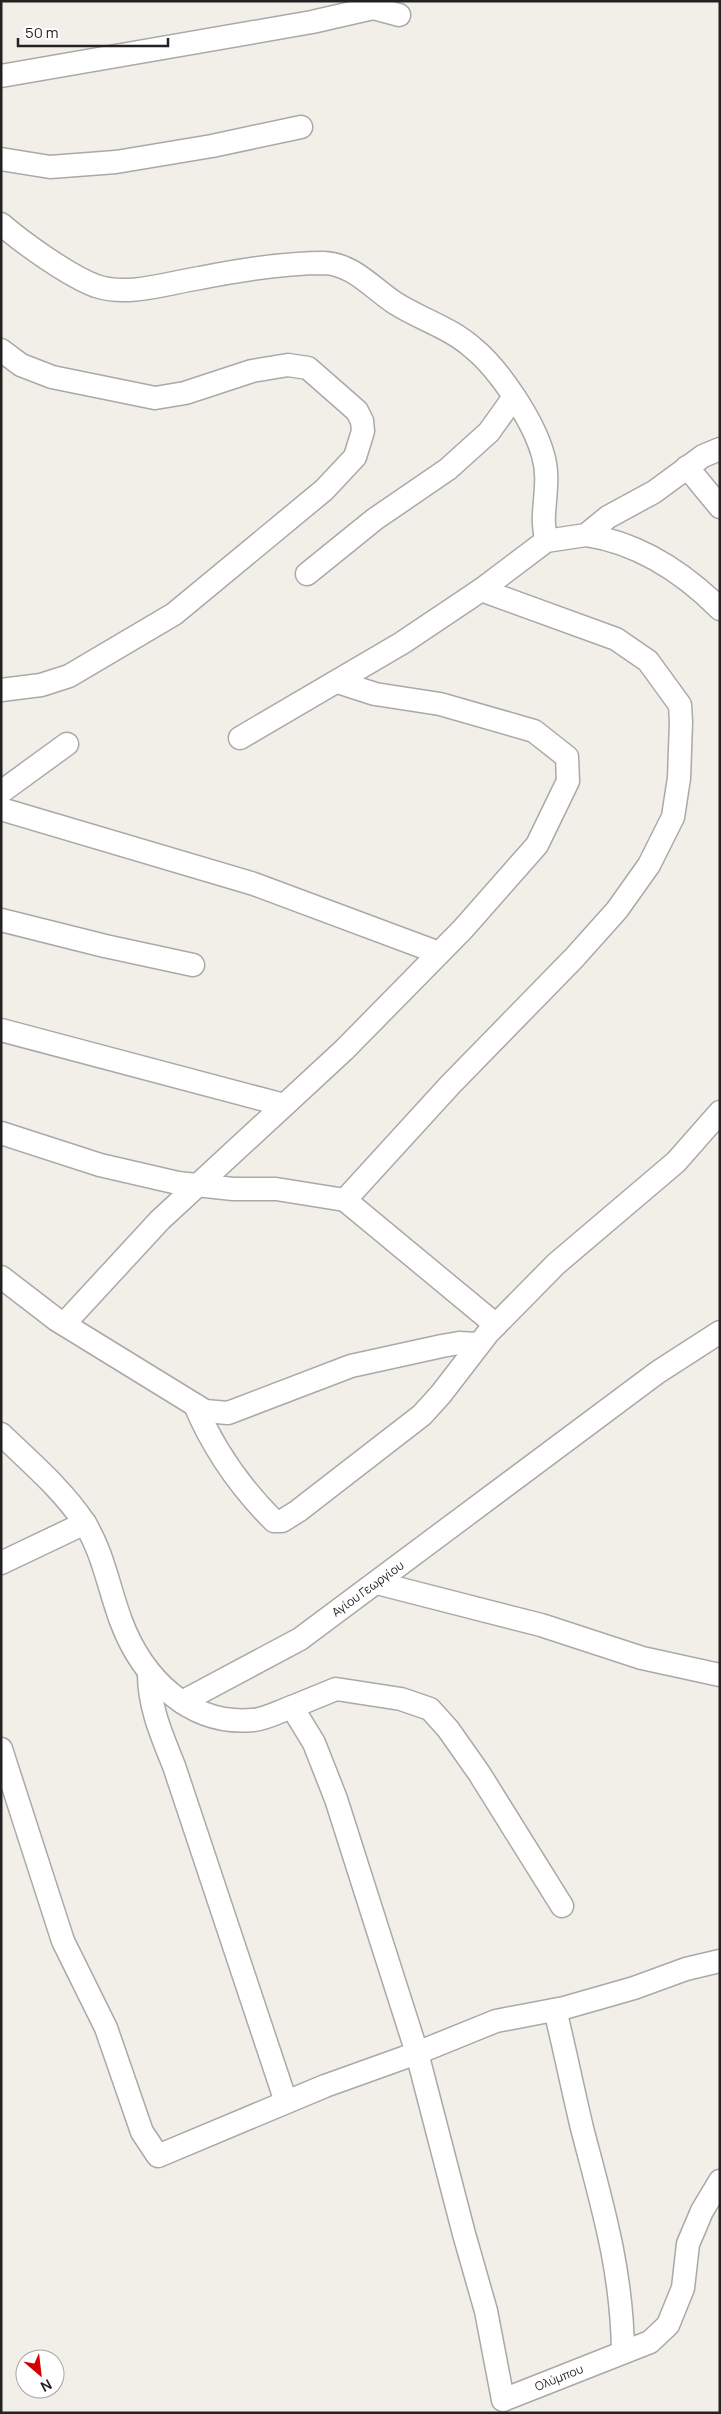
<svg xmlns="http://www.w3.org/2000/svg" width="721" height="2414" font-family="Manrope,sans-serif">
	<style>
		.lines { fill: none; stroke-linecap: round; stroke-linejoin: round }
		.street-casing { stroke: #a9a9a9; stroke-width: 25 }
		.street { stroke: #fff; stroke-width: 22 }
		.labels { text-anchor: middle; stroke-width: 4.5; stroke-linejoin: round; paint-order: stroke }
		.street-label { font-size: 12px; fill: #222; stroke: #fff }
	</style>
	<rect width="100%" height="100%" fill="#f2efe9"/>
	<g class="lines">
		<defs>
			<g id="street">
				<path d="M1,76L312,22L373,8L399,15"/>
				<path d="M1,159L50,167L116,162L212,146L301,127"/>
				<path d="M1,224C23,243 69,276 96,286C129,297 167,283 200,278C240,270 283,263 324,263C353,264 372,288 395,303C420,319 451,328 473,348C500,370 534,422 543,455C549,475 545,494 544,514C543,523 545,532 546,541"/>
				<path d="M1,350L21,365L52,377L155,398L185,393L252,371L288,365L308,368L357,411L362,421L363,431L355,457L324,490L174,614L69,676L41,685L1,690"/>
				<path d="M687,467L720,507"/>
				<path d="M586,535C638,543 683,572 720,609"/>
				<path d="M307,574L375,519L448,469L489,432L514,397"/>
				<path d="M481,590L546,541L586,535L608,517L654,492L703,456L720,449"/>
				<path d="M240,738L402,643L481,590L616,639L648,661L680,705L681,722L679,778L673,817L649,865L617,910L574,958L450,1085L345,1200L496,1325"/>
				<path d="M1,792L67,744"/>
				<path d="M1,809L254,884L439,953"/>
				<path d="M1,920L105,946L193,965"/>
				<path d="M1,1030L284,1105"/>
				<path d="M1,1133L100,1165L178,1183L233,1189H276L345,1200"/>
				<path d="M1,1277L57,1320L205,1411L228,1413L351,1366L442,1346L459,1343L478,1344"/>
				<path d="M64,1324L160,1220L344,1050L463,929L537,845L568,781L567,757L534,731L440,704L375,694L338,682"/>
				<path d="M195,1405C213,1448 240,1487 274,1521H282L298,1511L422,1415L441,1394L488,1333L556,1264L676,1162L720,1112"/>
				<path d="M1,1434C30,1462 62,1489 84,1522C103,1552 109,1589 121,1621C142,1677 189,1726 253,1720C266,1719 280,1711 292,1707L314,1743L336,1799L417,2053L325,2086L158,2156L142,2132L106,2028L63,1941L1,1749"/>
				<path d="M1,1563L85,1523"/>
				<path d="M377,1583L541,1625L642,1658L720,1675"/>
				<path d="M149,1674C149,1707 162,1736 174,1766L286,2102"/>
				<path d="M182,1702L300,1639L658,1372L720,1332"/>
				<path d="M292,1707L336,1689L401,1699L430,1709L448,1729L479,1773L562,1906"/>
				<path d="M720,1961L686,1969L634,1988L564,2008L496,2021L417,2053L464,2234L486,2311L503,2400L650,2342L668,2325L683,2288L688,2244L702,2211L720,2181"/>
				<path d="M555,2010C565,2050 573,2091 583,2132C603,2208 622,2271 623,2352"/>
			</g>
		</defs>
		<!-- street casing -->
		<use href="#street" class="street-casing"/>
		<!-- street -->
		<use href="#street" class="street"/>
	</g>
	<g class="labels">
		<!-- street labels -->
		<g class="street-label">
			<text transform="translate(368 1589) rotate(-36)" y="4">Αγίου Γεωργίου</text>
			<text transform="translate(559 2378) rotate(-22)" y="4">Ολύμπου</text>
		</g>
	</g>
	<!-- border -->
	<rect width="721" height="2414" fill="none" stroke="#222222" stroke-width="5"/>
	<!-- north arrow -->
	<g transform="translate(40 2374) rotate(152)"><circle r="24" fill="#ffffff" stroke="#a7a7a7"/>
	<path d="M0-4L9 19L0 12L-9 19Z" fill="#d40000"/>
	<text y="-8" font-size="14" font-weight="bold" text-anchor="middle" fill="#222222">N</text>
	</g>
	<!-- scale -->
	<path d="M18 38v8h150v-8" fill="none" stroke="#222222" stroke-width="2.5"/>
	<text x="25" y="38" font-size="15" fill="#222222" stroke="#ffffff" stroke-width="4" paint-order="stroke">50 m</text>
</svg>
